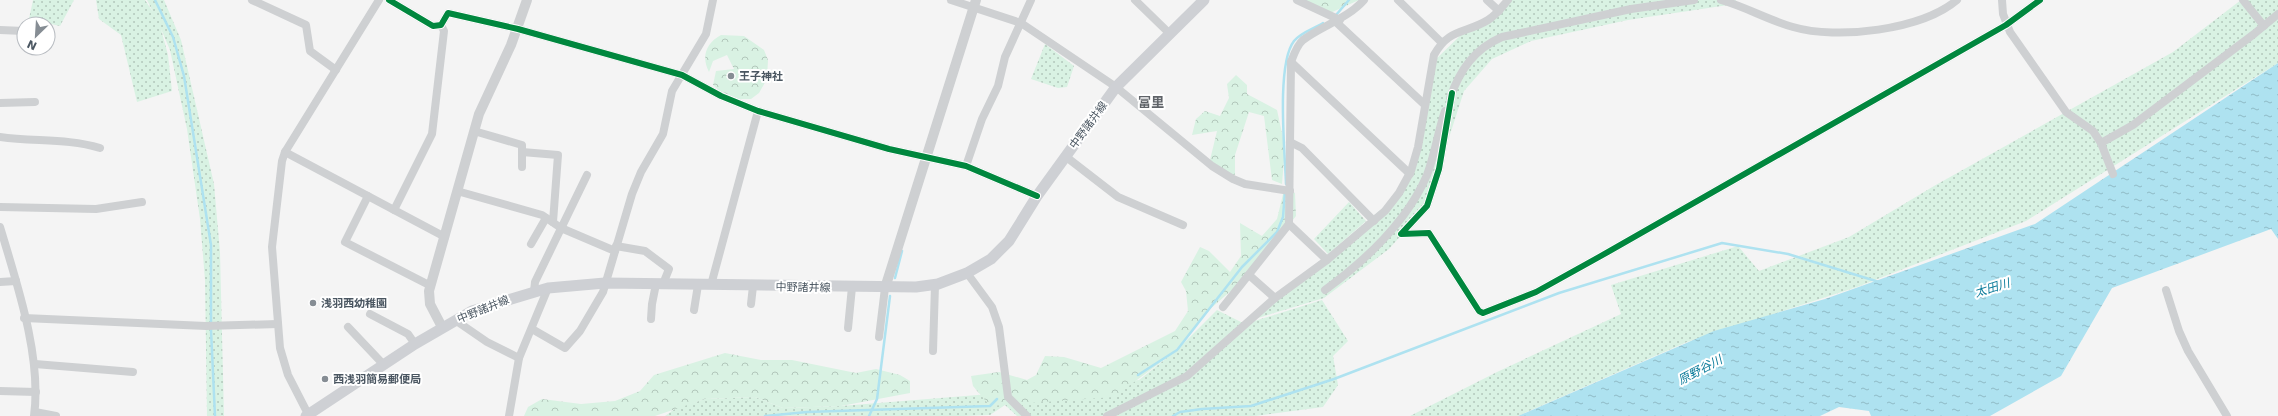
<svg xmlns="http://www.w3.org/2000/svg" width="2278" height="416" font-family="'DejaVu Sans','Noto Sans JP',sans-serif">
	<style>
		.grass { fill: url(#grass-dots) }
		.forest { fill: url(#forest-crowns) }
		.water { fill: url(#water-ripples) }
		.lines { fill: none; stroke-linecap: round; stroke-linejoin: round }
		.stream { stroke: #aee2f0; stroke-width: 2.5 }
		.minor { stroke: #ced0d2; stroke-width: 8 }
		.tertiary { stroke: #ced0d2; stroke-width: 10 }
		.secondary { stroke: #ced0d4; stroke-width: 11 }
		.cycleway-casing { stroke: #fff; stroke-width: 8 }
		.cycleway { stroke: #00873e; stroke-width: 6 }
		.poi-dot { fill: #868d94; stroke: #fff; stroke-width: 1.5 }
		.labels { text-anchor: middle; stroke-width: 4; stroke-linejoin: round; paint-order: stroke }
		.poi-label { font-size: 11px; font-weight: bold; fill: #4a5661; stroke: #fff; text-anchor: start }
		.street-label { font-size: 11px; fill: #4a5661; stroke: #fff }
		.water-label { font-size: 12px; font-style: italic; fill: #0c7c9b; stroke: #fff }
		.quarter-label { font-size: 13px; font-weight: bold; fill: #5f6368; stroke: #fff }
	</style>
	<defs>
		<pattern id="grass-dots" width="8" height="8" patternUnits="userSpaceOnUse"><rect width="8" height="8" fill="#d9f2e3"/><path d="M2 2h.1M6 6h.1" fill="none" stroke="#b2c7bb" stroke-width="1.8" stroke-linecap="round"/></pattern>
		<pattern id="forest-crowns" width="20" height="18" patternUnits="userSpaceOnUse"><rect width="20" height="18" fill="#d9f2e3"/><path d="M2 6a3 3 0 1 1 6 0M12 15a3 3 0 1 1 6 0" fill="none" stroke="#b2c7bb"/></pattern>
		<pattern id="water-ripples" width="26" height="14" patternUnits="userSpaceOnUse"><rect width="26" height="14" fill="#aee2f0"/><path d="M2 4q2-2 4 0t4 0M15 11q2-2 4 0t4 0" fill="none" stroke="#90bac6"/></pattern>
	</defs>
	<rect width="100%" height="100%" fill="#f4f4f4"/>
	<!-- grass -->
	<g class="grass">
		<path d="M33,0H74L60,26L29,19Z"/>
		<path d="M96,0H145L153,12L147,0H164L181,40L214,184L220,252L224,416H207L205,280L200,219L187,129L170,50L161,29L168,55L172,91L137,102L121,35L99,19Z"/>
		<path d="M1508,0H1736L1735,4L1628,20L1531,41L1492,59L1464,91L1427,206L1389,249L1324,298L1248,321L1397,196L1418,147L1433,62L1467,29L1489,19Z"/>
		<path d="M2241,0H2278V63L2026,221L1857,287L1687,342L1518,416H1410L1497,372L1621,314L1611,285L1738,246L1759,271L1849,237L1934,186L2173,52Z"/>
		<path d="M1045,44L1074,66L1067,87L1058,88L1031,79Z"/>
		<path d="M1349,202L1366,221L1328,254L1314,239Z"/>
		<path d="M1322,300L1348,341L1333,356L1338,385L1323,407L1255,416H1017L1005,405L990,415L963,416H665L676,408L705,399L755,397L783,408L841,406L1053,389L1139,380L1177,350L1217,310L1245,324Z"/>
	</g>
	<!-- forest -->
	<g class="forest">
		<path d="M1303,0H1359L1328,14Z"/>
		<path d="M721,35L744,36L764,50L768,60L767,79L759,93L751,99H728L713,85L716,71L734,69L727,55L713,61L709,72C701,57 706,43 721,35Z"/>
		<path d="M1236,75L1247,85V94L1277,110L1285,147L1282,184L1272,180L1264,116L1249,112L1235,155V175L1224,173L1210,160L1217,131L1192,135L1196,119L1205,111L1220,116L1229,98L1227,84Z"/>
		<path d="M1284,190L1295,193L1296,216L1249,275L1209,310L1172,354L1114,397L990,406L973,386L971,376L999,372L1027,380L1036,375L1045,356L1064,357L1101,368L1175,331L1188,311L1186,291L1181,282L1200,247L1209,251L1230,272L1241,256L1240,223L1262,236L1277,219Z"/>
		<path d="M725,353L761,360H792L856,373L876,369L900,375L910,381V393L841,406L783,408L755,397L705,399L655,416H524L528,407L542,399L581,404L615,401L640,391L654,375Z"/>
	</g>
	<!-- water -->
	<path class="water" d="M2278,63V239L2271,229L2112,288L2061,376L1990,416H1871L1869,411L1839,407L1820,416H1518L1714,331L1825,299L2035,224Z"/>
	<g class="lines">
		<!-- stream -->
		<g class="stream">
			<path d="M155,0L173,37L184,76L211,245V330L215,416"/>
			<path d="M1336,15L1349,0"/>
			<path d="M1286,184C1285,153 1276,64 1294,41C1300,33 1315,28 1323,23"/>
			<path d="M895,278L902,251"/>
			<path d="M1138,375L1177,350L1242,267L1277,232L1283,217L1285,191"/>
			<path d="M765,416L807,412L990,406L997,399"/>
			<path d="M869,416L877,399L890,296"/>
			<path d="M1173,416L1180,412L1202,409L1251,406L1334,379L1559,293L1722,243L1788,254L1879,282"/>
		</g>
		<!-- minor -->
		<g class="minor">
			<path d="M252,0L306,25L310,51L336,70"/>
			<path d="M389,0L433,26L441,25L448,13L518,29L682,75L721,96L758,111L889,149L966,166L1037,196"/>
			<path d="M951,0L1021,23L1116,87L1212,166L1233,179L1245,184L1290,191"/>
			<path d="M1135,0L1170,34"/>
			<path d="M1297,0L1340,20"/>
			<path d="M1398,0L1441,42"/>
			<path d="M1487,0L1499,11"/>
			<path d="M1721,0C1746,7 1768,20 1793,27C1837,40 1922,30 1957,0"/>
			<path d="M2002,0L2003,14L2010,32L2066,112L2093,131L2101,143L2113,174"/>
			<path d="M2243,0L2264,26"/>
			<path d="M1336,22L1425,105"/>
			<path d="M0,30L24,31"/>
			<path d="M1291,62L1410,174"/>
			<path d="M1452,93L1439,169L1427,206L1401,234L1429,233L1479,311L1483,313L1536,292L1599,257L2006,25L2040,0"/>
			<path d="M1450,98C1460,70 1474,49 1502,37L1631,9L1694,0"/>
			<path d="M0,103L35,102"/>
			<path d="M474,131L522,145V167"/>
			<path d="M0,137C34,142 67,138 100,148"/>
			<path d="M1290,142L1302,148L1374,221"/>
			<path d="M2101,143L2133,125L2254,34L2278,14"/>
			<path d="M285,152L445,237"/>
			<path d="M522,152L558,155L553,222"/>
			<path d="M1065,156L1118,197L1183,225"/>
			<path d="M966,166L982,119L998,86L1005,57L1031,0"/>
			<path d="M457,191L542,215L561,228L615,251"/>
			<path d="M368,196L345,242L431,286"/>
			<path d="M0,207L96,209L142,202"/>
			<path d="M394,210L432,134L444,31L441,25"/>
			<path d="M1289,224L1327,260"/>
			<path d="M0,227C17,284 42,357 34,416"/>
			<path d="M531,244L546,218"/>
			<path d="M616,246L645,251L669,269L663,284"/>
			<path d="M967,273L992,307L999,327L1008,397L1027,416"/>
			<path d="M1249,275L1275,298"/>
			<path d="M0,282L16,281"/>
			<path d="M711,285L758,111"/>
			<path d="M1325,290C1366,260 1407,222 1427,175C1435,154 1438,131 1445,111"/>
			<path d="M2166,290L2179,331L2188,351L2227,416"/>
			<path d="M534,292L535,282L587,175"/>
			<path d="M751,304L753,286"/>
			<path d="M1223,307L1289,224L1291,62C1294,54 1297,45 1303,40C1323,25 1347,19 1364,0"/>
			<path d="M694,310L698,285"/>
			<path d="M370,314L408,334L415,344"/>
			<path d="M24,318L206,326L278,324"/>
			<path d="M651,319L652,304L656,284"/>
			<path d="M455,320L487,342L519,358"/>
			<path d="M348,327L383,364"/>
			<path d="M848,328L852,287"/>
			<path d="M532,329L565,348L580,331L603,292L632,194L641,172L663,134L672,91L706,34L713,0"/>
			<path d="M879,337L885,288"/>
			<path d="M933,351L935,285"/>
			<path d="M35,364L133,372"/>
			<path d="M0,391L36,392"/>
			<path d="M35,412L56,416"/>
			<path d="M308,414L288,375L280,348L272,247L282,161L285,152L379,0"/>
			<path d="M509,416L519,358L548,288"/>
			<path d="M1107,416L1187,376L1275,298L1327,260L1385,211L1399,193L1411,171L1418,147L1434,55C1449,28 1465,34 1488,20C1496,15 1502,7 1508,0"/>
		</g>
		<!-- tertiary -->
		<g class="tertiary">
			<path d="M885,288L976,0"/>
			<path d="M442,327L430,304L429,291L479,114L511,45L527,0"/>
		</g>
		<!-- secondary -->
		<path class="secondary" d="M306,416L415,344L472,311L548,288L605,283L916,287L938,284L967,273L991,259L1009,241L1037,196L1116,87L1204,0"/>
		<defs>
			<g id="cycleway">
				<path d="M389,0L433,26L441,25L448,13L518,29L682,75L721,96L758,111L889,149L966,166L1037,196"/>
				<path d="M1452,93L1439,169L1427,206L1401,234L1429,233L1479,311L1483,313L1536,292L1599,257L2006,25L2040,0"/>
			</g>
		</defs>
		<!-- cycleway casing -->
		<use href="#cycleway" class="cycleway-casing"/>
		<!-- cycleway -->
		<use href="#cycleway" class="cycleway"/>
	</g>
	<!-- markers -->
	<g class="poi-dot">
		<circle cx="731" cy="76" r="4"/>
		<circle cx="313" cy="303" r="4"/>
		<circle cx="325" cy="379" r="4"/>
	</g>
	<g class="labels">
		<!-- poi labels -->
		<g class="poi-label">
			<text x="739" y="80">王子神社</text>
			<text x="321" y="307">浅羽西幼稚園</text>
			<text x="333" y="383">西浅羽簡易郵便局</text>
		</g>
		<!-- street labels -->
		<g class="street-label">
			<text transform="translate(1088 125) rotate(-54)" y="4">中野諸井線</text>
			<text transform="translate(803 287) rotate(1)" y="4">中野諸井線</text>
			<text transform="translate(483 309) rotate(-22)" y="4">中野諸井線</text>
		</g>
		<!-- water labels -->
		<g class="water-label">
			<text transform="translate(1992 288) rotate(-17)" y="4">太田川</text>
			<text transform="translate(1700 370) rotate(-28)" y="4">原野谷川</text>
		</g>
		<!-- quarter labels -->
		<g class="quarter-label">
			<text x="1151" y="107">富里</text>
		</g>
	</g>
	<!-- north arrow -->
	<g transform="translate(36 36) rotate(205)"><circle r="19" fill="#ffffff" stroke="#b7bbc0"/>
	<path d="M0-3L7 15L0 10L-7 15Z" fill="#868d94"/>
	<text y="-6" font-size="11" font-weight="bold" text-anchor="middle" fill="#4a5661">N</text>
	</g>
</svg>
